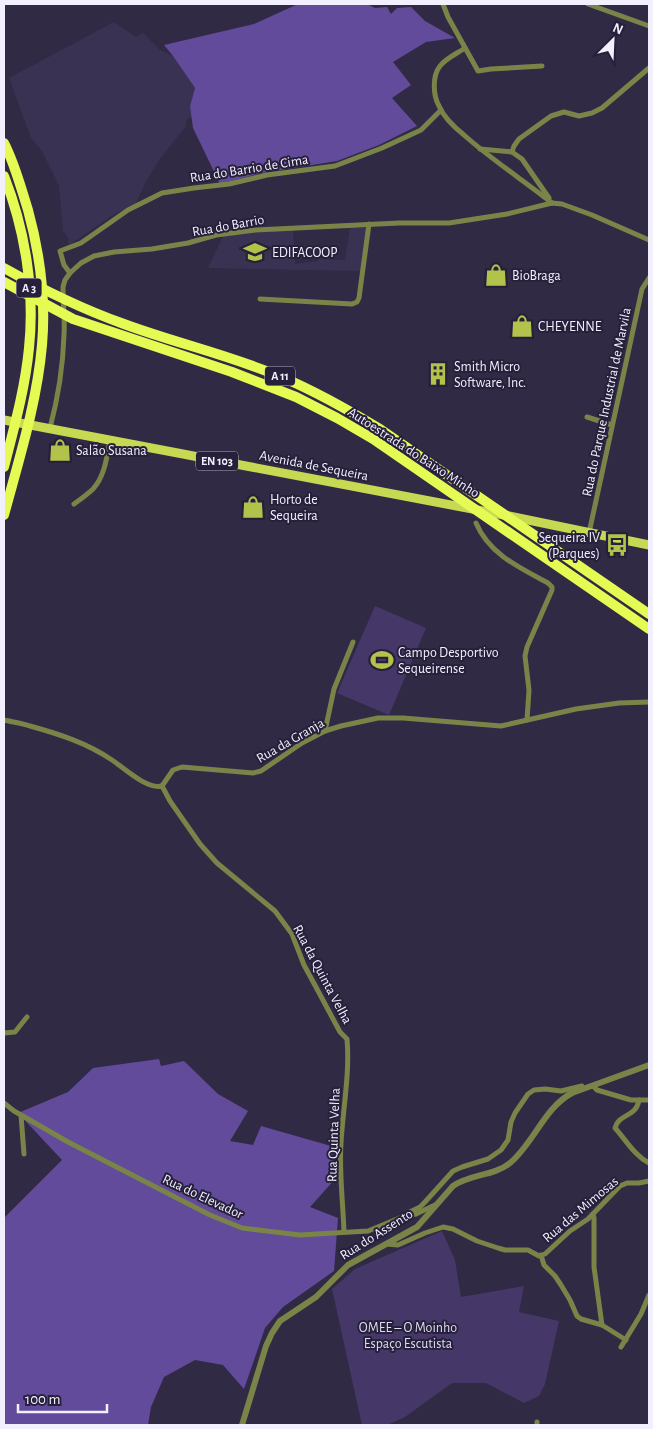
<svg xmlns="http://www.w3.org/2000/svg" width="653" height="1429" font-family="'Alegreya Sans',sans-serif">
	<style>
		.built { fill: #3a3253 }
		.green { fill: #453868 }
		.forest { fill: #624b9b }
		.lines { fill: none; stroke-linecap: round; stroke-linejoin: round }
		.minor { stroke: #7a8448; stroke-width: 5 }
		.tertiary { stroke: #7a8448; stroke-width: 6 }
		.primary { stroke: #c7d852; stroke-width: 9 }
		.motorway { stroke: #e5fa52; stroke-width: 10 }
		.labels { text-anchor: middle; stroke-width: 4; stroke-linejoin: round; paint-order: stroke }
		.shield { fill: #26203a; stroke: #b5b1c3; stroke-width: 1 }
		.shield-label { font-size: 12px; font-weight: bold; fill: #f2effe }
		.street-label { font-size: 14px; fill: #f2effe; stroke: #26203a }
		.poi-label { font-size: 14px; fill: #f2effe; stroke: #26203a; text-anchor: start }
		.park-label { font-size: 14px; fill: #dfdbf2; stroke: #26203a }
	</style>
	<rect width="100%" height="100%" fill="#302a44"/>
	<!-- built -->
	<g class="built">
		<path d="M114,22L136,37L143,33L160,50L173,56L195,88L190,106L192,117L186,120V126L159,160L147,180L136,203L113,215L69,245L68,243L69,239L63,231L59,186L42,151L31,138L9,78Z"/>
		<path d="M350,227L368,228L361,271L208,268L223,236L293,229L295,264L318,261V259L345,260Z"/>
	</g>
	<!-- green -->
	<g class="green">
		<path d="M375,606L426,628L389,715L337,693Z"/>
		<path d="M442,1231L455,1260L461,1297L524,1286L519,1312L559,1321L545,1384L539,1396L524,1403L486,1383H452L405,1417L387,1425H362L332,1289L355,1269Z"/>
	</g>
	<!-- forest -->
	<g class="forest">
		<path d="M298,4H367L375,8L387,7L391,14L397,8L411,7L425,21L455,38L426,42L393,62L411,85L392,98L417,126L379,145L337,161L262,173L220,184L193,128L190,106L195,88L173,56L164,45L254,24Z"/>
		<path d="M159,1059L161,1066L184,1061L218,1094L248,1111L230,1141L253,1145L261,1126L331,1146L336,1178L310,1207L338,1218L334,1271L283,1307L265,1328L244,1389L223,1365L195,1360L164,1377L151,1407L148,1425H4V1218L62,1160L18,1113L68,1092L93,1068Z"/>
	</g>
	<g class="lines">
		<!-- minor -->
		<g class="minor">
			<path d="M443,4L448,17L478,71L491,69L542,66"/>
			<path d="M588,4L649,26"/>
			<path d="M465,48C458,53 446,58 440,66C432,76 433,95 439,106C444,118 454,127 464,135C492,160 523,180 552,203"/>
			<path d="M480,149L512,152L522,159L549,198"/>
			<path d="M512,152L514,146L519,139L551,116L564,112L579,116L592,113L602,108L649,68"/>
			<path d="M70,273L64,265L60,251L81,243L128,210L162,193L194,188L229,184L267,175L335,166L382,148L421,130L441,110"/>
			<path d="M260,299L352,304L357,302L359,298L369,224"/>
			<path d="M587,417L612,425"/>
			<path d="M50,428C58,398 63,366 64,335C65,319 63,303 63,287L65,280L70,273L81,263L94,256L114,252L152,249L188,243L216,235L256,230L399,223H449L507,214L552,203L562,204L592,215L649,240"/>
			<path d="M74,504C81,499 88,494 93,489C105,476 107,456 110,440"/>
			<path d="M476,523C489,554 520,568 548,583L552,587V590L527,647L525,656L529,690L527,720"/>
			<path d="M589,533L642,289L649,278"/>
			<path d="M4,720C12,722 22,723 30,726C59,734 87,743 112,760C124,768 147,790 162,786"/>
			<path d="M325,731L334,689L353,642"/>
			<path d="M162,786L173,770L182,767L253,773L261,771L302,743L325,731L341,726L378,718H403L501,726L576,709L619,703L649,702"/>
			<path d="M162,786L170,801L200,844L217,863L275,911L292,934L304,965L317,989L340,1032L347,1039C350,1073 343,1108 341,1143C339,1172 343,1202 344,1232"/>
			<path d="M4,1033L15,1032L27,1017"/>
			<path d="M593,1086L597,1090L631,1100H649"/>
			<path d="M639,1100C636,1118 619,1113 615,1128C626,1140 634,1155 649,1163"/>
			<path d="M4,1103L14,1111L68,1142L210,1215L242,1228L300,1235L368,1231L402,1217L416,1214L435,1205"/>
			<path d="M21,1115L24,1154"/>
			<path d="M593,1214L594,1218V1267L602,1325"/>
			<path d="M407,1215L410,1212L420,1207L425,1202L453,1171L462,1167L488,1159L501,1150L508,1140L511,1122L515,1113L528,1094L534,1090L545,1089L561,1091L582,1086"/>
			<path d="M386,1244L398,1245L425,1233L443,1227L453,1229L477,1241L498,1248L505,1250H528L539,1256L545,1254L570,1231L588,1219L620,1186L627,1183H639L649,1181"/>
			<path d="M541,1255L544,1265L555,1276L561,1285L570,1300L577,1316L581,1319L602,1325L626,1340"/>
			<path d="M621,1347L641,1314L649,1295"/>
			<path d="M537,1425V1422"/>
		</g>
		<!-- tertiary -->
		<path class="tertiary" d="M242,1425L266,1346L272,1333L280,1321L316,1297L348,1265L417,1227L453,1186C470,1174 494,1176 510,1163C534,1143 544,1108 572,1093L649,1065"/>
		<!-- primary -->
		<path class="primary" d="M4,420L509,516L649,545"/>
		<!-- motorway -->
		<g class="motorway">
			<path d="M4,143C15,164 21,188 28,210C40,254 46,300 42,345C37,403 19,459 4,515"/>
			<path d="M4,176C25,229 35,291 29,348C25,389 14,428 4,467"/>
			<path d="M4,268C43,290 82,309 124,324C178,344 234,356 286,379C319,393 350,411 380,429L649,614"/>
			<path d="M4,282L73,319L232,372L296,397L337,418L373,439L649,629"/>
		</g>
	</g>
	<!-- icons -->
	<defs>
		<symbol id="school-bare" viewBox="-9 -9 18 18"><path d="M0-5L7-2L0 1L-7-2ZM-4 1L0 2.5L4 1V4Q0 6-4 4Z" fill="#b3c24b" stroke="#26203a" stroke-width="2.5" paint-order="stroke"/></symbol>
		<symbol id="shop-bare" viewBox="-9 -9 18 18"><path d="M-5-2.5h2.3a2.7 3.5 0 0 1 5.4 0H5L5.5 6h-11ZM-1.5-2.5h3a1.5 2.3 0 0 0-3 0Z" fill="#b3c24b" stroke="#26203a" stroke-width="2.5" paint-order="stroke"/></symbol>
		<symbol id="building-bare" viewBox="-9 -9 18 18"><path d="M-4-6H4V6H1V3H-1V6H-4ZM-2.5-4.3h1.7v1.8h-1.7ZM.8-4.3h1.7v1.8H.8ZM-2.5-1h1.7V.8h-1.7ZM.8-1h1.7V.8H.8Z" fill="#b3c24b" stroke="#26203a" stroke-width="2.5" paint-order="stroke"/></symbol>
		<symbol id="bus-bare" viewBox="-9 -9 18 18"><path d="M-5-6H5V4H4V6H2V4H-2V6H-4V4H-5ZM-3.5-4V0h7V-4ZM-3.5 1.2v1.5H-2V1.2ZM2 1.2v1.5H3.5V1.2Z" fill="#b3c24b" stroke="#26203a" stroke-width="2.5" paint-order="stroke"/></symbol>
		<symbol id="stadium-bare" viewBox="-9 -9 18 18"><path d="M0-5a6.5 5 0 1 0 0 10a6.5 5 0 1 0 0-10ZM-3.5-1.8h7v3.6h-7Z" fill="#b3c24b" stroke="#26203a" stroke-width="2.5" paint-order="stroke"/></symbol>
	</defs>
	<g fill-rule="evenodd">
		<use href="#school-bare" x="239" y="236" width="32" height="32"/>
		<use href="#shop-bare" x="480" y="259" width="32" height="32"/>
		<use href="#shop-bare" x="506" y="310" width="32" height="32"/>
		<use href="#building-bare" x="422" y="358" width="32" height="32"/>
		<use href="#shop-bare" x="44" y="434" width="32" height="32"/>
		<use href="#shop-bare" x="237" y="491" width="32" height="32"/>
		<use href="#bus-bare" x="601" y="529" width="32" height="32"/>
		<use href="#stadium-bare" x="366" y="644" width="32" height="32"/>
	</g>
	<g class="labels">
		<!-- shield labels -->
		<g class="shield">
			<rect x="16.5" y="278.5" width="25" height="19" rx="4"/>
			<rect x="265" y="366.5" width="30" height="19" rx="4"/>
			<rect x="196" y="451.5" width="42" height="19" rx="4"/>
		</g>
		<g class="shield-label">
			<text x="29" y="292">A 3</text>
			<text x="280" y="380">A 11</text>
			<text x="217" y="465">EN 103</text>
		</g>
		<!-- street labels -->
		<g class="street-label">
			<text transform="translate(249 168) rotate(-9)" y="5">Rua do Barrio de Cima</text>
			<text transform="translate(228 225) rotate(-10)" y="5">Rua do Barrio</text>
			<text transform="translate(606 402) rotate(-78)" y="5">Rua do Parque Industrial de Marvila</text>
			<text transform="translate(414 452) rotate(33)" y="5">Autoestrada do Baixo Minho</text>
			<text transform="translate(314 465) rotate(11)" y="5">Avenida de Sequeira</text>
			<text transform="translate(290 740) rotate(-30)" y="5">Rua da Granja</text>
			<text transform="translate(323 974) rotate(62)" y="5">Rua da Quinta Velha</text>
			<text transform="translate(333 1135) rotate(-88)" y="5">Rua Quinta Velha</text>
			<text transform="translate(203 1196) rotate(25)" y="5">Rua do Elevador</text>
			<text transform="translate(580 1209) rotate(-40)" y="5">Rua das Mimosas</text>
			<text transform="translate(376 1234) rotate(-32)" y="5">Rua do Assento</text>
		</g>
		<!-- poi labels -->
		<g class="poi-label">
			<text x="272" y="257">EDIFACOOP</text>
			<text x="512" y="280">BioBraga</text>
			<text x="538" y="331">CHEYENNE</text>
			<text x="454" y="371">Smith Micro<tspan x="454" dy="16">Software, Inc.</tspan></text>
			<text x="76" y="455">Salão Susana</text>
			<text x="270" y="504">Horto de<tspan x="270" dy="16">Sequeira</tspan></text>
			<text x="600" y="542" text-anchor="end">Sequeira IV<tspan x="600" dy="16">(Parques)</tspan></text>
			<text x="398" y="657">Campo Desportivo<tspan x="398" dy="16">Sequeirense</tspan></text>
		</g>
		<!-- park labels -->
		<g class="park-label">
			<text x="408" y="1332">OMEE – O Moinho<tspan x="408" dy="16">Espaço Escutista</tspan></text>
		</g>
	</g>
	<!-- border -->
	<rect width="653" height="1429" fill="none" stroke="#f2effe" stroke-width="10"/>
	<!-- north arrow -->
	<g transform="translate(613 40) rotate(24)" stroke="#26203a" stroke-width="4" paint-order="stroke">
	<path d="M0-4L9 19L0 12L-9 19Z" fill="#f2effe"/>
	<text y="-8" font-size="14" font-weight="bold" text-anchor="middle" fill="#f2effe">N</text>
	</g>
	<!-- scale -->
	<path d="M18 1404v8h89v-8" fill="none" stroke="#f2effe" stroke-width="2.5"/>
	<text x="25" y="1404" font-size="15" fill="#f2effe" stroke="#26203a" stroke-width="4" paint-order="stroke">100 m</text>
</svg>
